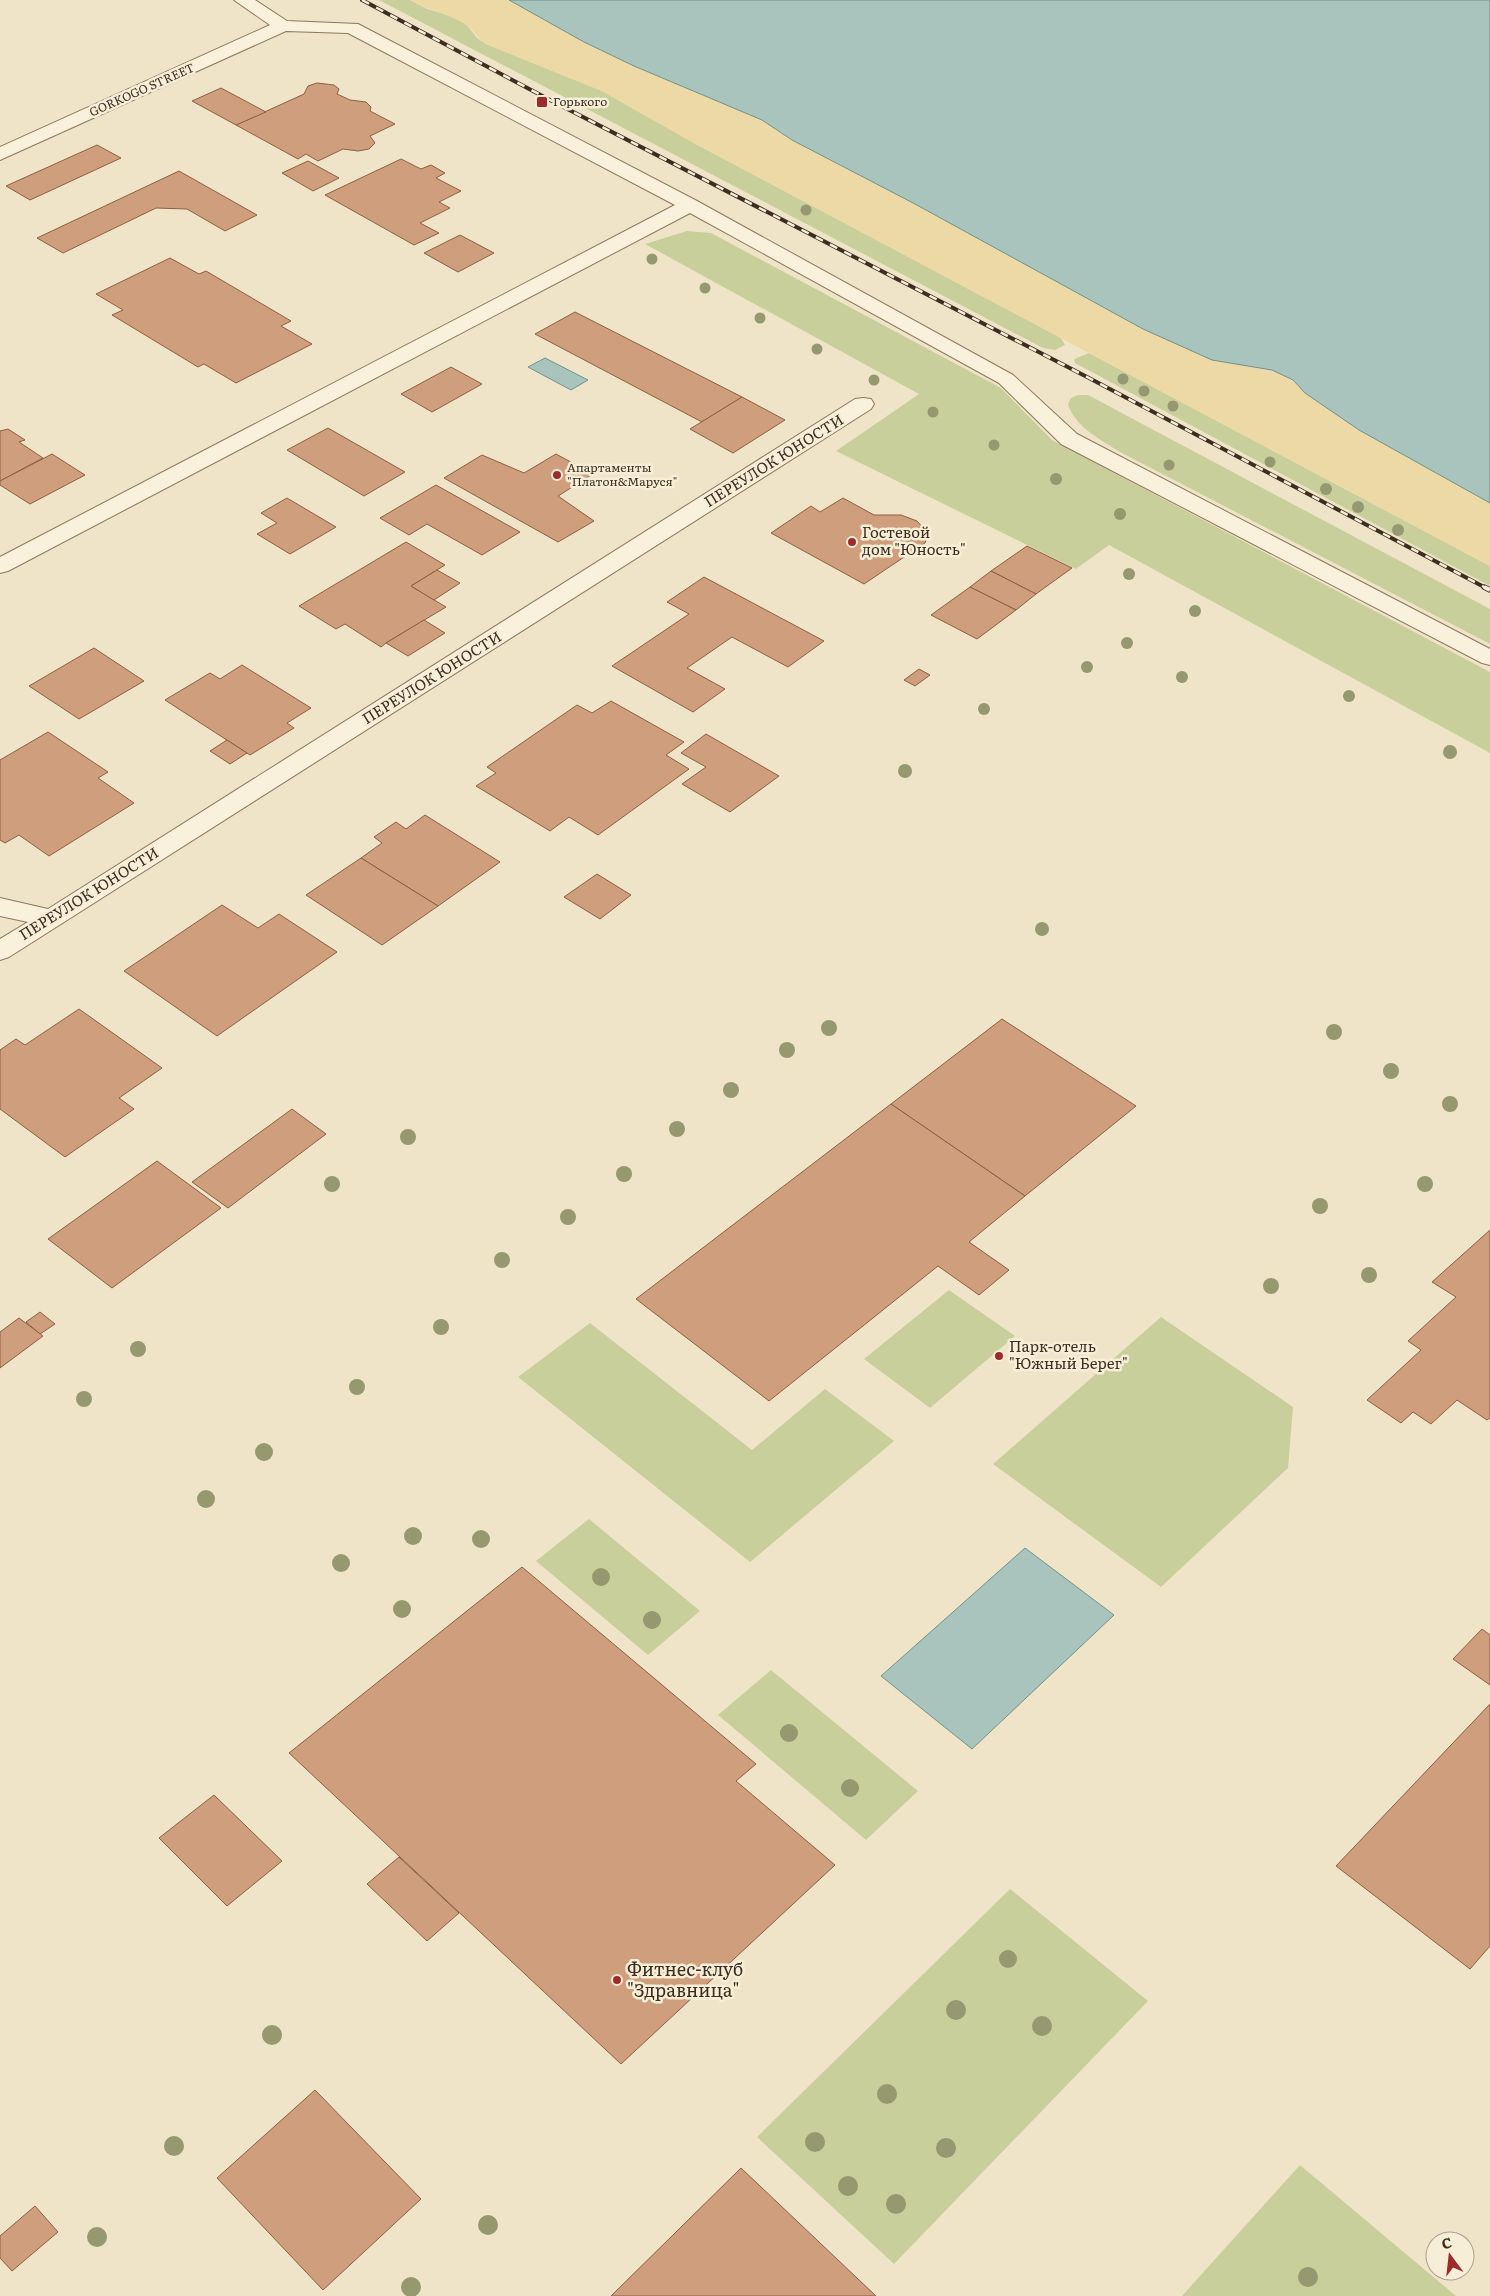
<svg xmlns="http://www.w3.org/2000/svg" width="1490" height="2296" font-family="Literata,serif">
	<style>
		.green { fill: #c9cf9b }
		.sand { fill: #ecd9a5 }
		.water { fill: #a9c4bc; stroke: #6f938a }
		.building { fill: #cf9f7d; stroke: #8d5f41 }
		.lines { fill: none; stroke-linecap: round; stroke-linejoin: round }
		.minor-casing { stroke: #8d765c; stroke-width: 2 }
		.minor { fill: #faf1dc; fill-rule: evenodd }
		.rail-far1-casing { stroke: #3d2e20; stroke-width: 4 }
		.rail-casing { stroke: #3d2e20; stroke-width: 5.5 }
		.rail-far1 { stroke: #f7eed8; stroke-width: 2.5; stroke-dasharray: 8; stroke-linecap: butt }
		.rail { stroke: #f7eed8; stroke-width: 4; stroke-dasharray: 11; stroke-linecap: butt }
		.tree { fill: #96986f }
		.poi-dot { fill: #9e2a2b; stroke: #f7eed8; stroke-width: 2 }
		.labels { text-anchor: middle; stroke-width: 5; stroke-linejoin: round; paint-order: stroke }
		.far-street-label { font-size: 12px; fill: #3d2e20; stroke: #f7eed8 }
		.far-poi-label { font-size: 12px; fill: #3d2e20; stroke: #f7eed8; text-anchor: start }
		.street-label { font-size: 15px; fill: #3d2e20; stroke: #f7eed8 }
		.poi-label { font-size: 15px; fill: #3d2e20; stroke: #f7eed8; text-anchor: start }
		.near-poi-label { font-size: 18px; fill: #3d2e20; stroke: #f7eed8; text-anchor: start }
	</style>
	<rect width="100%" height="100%" fill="#f0e4c8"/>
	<!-- green -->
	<g class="green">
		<path d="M379,0H410L427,9L449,15L466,24L477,38L486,44L602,91L692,142L1061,338L1065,345L1055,350L1043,348Z"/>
		<path d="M687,231L711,233L1001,388L1052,440L1490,672V753L1109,545L1076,569L836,451L919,394L645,244Z"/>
		<path d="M1089,353L1490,566V586L1075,363L1074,359Z"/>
		<path d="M1078,395H1088L1490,609V644L1120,452C1101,440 1075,427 1068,404L1071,398Z"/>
		<path d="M949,1290L1015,1336L930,1408L864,1359Z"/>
		<path d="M1161,1317L1293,1407L1288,1468L1161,1587L993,1464Z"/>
		<path d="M590,1323L752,1450L825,1389L894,1441L750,1562L518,1377Z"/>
		<path d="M589,1519L700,1611L648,1655L536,1561Z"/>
		<path d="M771,1670L918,1791L866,1840L718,1715Z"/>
		<path d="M1010,1889L1148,2001L894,2264L757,2137Z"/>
		<path d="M1300,2165L1456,2296H1182Z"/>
	</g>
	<!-- sand -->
	<path class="sand" d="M410,0H509L584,42L634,66L762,120L792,140L915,204L1247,365C1273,370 1287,373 1305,393L1490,503V566L692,142L602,91L486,44C477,38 473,28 463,23C446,13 427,10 410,0Z"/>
	<!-- water -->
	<g class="water">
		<path d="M509,0H1490V503L1359,430L1305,393L1293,380L1272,370L1212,360L1143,329L915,204L792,140L762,120L634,66L584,42Z"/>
		<path d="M545,358L588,380L571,390L528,367Z"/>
		<path d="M1025,1548L1114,1615L972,1749L881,1676Z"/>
	</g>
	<!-- building -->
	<g class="building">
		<path d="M317,83L334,85L339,89L337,94L350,100L366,102L371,107L370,111L395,124L370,136L375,143L369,149L358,151L343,149L318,161L306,154L298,159L236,125L304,94L308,86Z"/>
		<path d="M221,88L266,112L236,125L192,101Z"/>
		<path d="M97,145L121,158L30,200L6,186Z"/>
		<path d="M401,159L421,169L431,165L445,173L436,178L461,191L439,202L450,208L420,223L439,233L414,245L325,195Z"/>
		<path d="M308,161L339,178L313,191L282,173Z"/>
		<path d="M179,171L257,215L225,231L187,209L156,208L63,253L37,238Z"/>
		<path d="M460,235L494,253L458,272L424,253Z"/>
		<path d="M170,258L199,274L206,271L291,321L281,326L312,344L236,383L204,364L198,367L112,315L123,310L96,294Z"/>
		<path d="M575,312L742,397L702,422L535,334Z"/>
		<path d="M451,367L482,384L432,412L401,394Z"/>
		<path d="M742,397L785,420L733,453L690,429Z"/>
		<path d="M328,428L405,472L364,496L287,450Z"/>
		<path d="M8,429L25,440L19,442L43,458L0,481V431Z"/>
		<path d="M52,454L85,475L30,504L0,485V481Z"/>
		<path d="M556,454L593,474L558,496L594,521L558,542L444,478L482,455L524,473Z"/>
		<path d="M436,485L520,532L482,555L427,524L409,535L380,518Z"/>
		<path d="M287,498L336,527L290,554L257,534L277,523L261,513Z"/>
		<path d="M843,498L874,515H901L917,521L925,530L927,537L925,543L864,584L771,533L811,506L820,512Z"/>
		<path d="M406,542L445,565L411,586L446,607L386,643L381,647L345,624L336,629L299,606Z"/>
		<path d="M1027,546L1072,568L1036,594L991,571Z"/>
		<path d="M437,570L460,583L434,600L411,586Z"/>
		<path d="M991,571L1036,594L1016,610L970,587Z"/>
		<path d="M704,577L824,641L788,667L732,637L687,668L725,689L693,712L612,666L689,614L667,602Z"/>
		<path d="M970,587L1016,610L977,639L931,615Z"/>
		<path d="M424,620L445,633L408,656L386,643Z"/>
		<path d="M94,648L144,681L79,719L29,686Z"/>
		<path d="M242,665L311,708L287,723L294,728L250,755L165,700L210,673L220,679Z"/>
		<path d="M919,669L930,675L915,686L904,680Z"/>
		<path d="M611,701L684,742L666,755L689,769L598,835L569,817L550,831L476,786L496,773L487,767L577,705L592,713Z"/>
		<path d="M48,732L108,772L98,778L134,803L49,856L19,835L5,843L0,840V760Z"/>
		<path d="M706,734L779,776L730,812L682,784L706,767L681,753Z"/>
		<path d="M227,740L247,753L230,764L210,751Z"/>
		<path d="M425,815L500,862L438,906L361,858L382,843L374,837L396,822L406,829Z"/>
		<path d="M361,858L438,906L382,945L306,895Z"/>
		<path d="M597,874L631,895L600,919L564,897Z"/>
		<path d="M222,905L258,928L279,914L337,952L217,1036L124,971Z"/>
		<path d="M79,1009L162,1068L119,1098L134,1109L65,1157L0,1109V1050L16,1039L25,1045Z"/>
		<path d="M1002,1019L1136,1106L1025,1196L891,1104Z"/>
		<path d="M891,1104L1025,1196L969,1242L1009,1270L979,1295L938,1266L769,1401L636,1299Z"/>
		<path d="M292,1109L326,1134L228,1208L192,1182Z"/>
		<path d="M157,1161L221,1208L112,1288L48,1239Z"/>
		<path d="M1490,1230V1418L1487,1420L1457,1400L1431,1424L1413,1412L1401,1423L1367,1400L1421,1350L1408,1341L1456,1297L1432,1282Z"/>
		<path d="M40,1312L55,1324L40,1334L26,1322Z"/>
		<path d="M19,1318L43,1336L0,1368V1332Z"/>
		<path d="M522,1567L756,1764L736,1781L835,1865L621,2064L289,1753Z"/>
		<path d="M1482,1629L1490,1635V1685L1453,1659Z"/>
		<path d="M1490,1704V1946L1470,1969L1336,1866Z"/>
		<path d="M214,1795L282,1861L227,1906L159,1838Z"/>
		<path d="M399,1857L459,1913L427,1941L367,1884Z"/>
		<path d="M315,2090L421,2199L323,2290L217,2178Z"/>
		<path d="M741,2168L876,2296H611Z"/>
		<path d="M35,2206L58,2232L12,2271L0,2258V2236Z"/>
	</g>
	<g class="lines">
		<defs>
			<g id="minor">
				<path d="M234,0H255L287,21L358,24L697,201L1013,375L1077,434L1490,649V665L1482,663L1061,444L999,383L690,213L8,571L0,573V557L675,205L348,33L286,31L0,160V147L270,25Z"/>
				<path d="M863,398L871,399L874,404L871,409L9,957L0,960V939L28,922L0,916V898L48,909L855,399Z"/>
			</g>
		</defs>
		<!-- minor casing -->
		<use href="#minor" class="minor-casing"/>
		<!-- minor -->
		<use href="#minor" class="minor"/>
		<defs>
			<path id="rail-far1" d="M362,0L550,100L1089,378L1486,588"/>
			<path id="rail" d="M1484,587L1490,590"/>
		</defs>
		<!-- rail-far1 casing -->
		<use href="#rail-far1" class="rail-far1-casing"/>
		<!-- rail casing -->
		<use href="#rail" class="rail-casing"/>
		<!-- rail-far1 -->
		<use href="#rail-far1" class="rail-far1"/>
		<!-- rail -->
		<use href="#rail" class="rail"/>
	</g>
	<!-- trees -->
	<g class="tree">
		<circle cx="806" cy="210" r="5.5"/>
		<circle cx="652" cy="259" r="5.5"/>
		<circle cx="705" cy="288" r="5.5"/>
		<circle cx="760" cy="318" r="5.5"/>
		<circle cx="817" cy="349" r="5.5"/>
		<circle cx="1123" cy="379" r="5.5"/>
		<circle cx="874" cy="380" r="5.5"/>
		<circle cx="1144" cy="391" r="5.5"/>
		<circle cx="1173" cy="406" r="5.5"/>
		<circle cx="933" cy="412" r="5.5"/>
		<circle cx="994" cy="445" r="5.5"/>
		<circle cx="1270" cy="462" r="5.5"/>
		<circle cx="1169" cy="465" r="5.5"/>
		<circle cx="1056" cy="479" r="6"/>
		<circle cx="1326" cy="489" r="6"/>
		<circle cx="1358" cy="507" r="6"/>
		<circle cx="1120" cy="514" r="6"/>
		<circle cx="1398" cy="530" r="6"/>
		<circle cx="1129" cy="574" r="6"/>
		<circle cx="1195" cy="611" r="6"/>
		<circle cx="1127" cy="643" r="6"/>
		<circle cx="1087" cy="667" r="6"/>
		<circle cx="1182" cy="677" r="6"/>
		<circle cx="1349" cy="696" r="6"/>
		<circle cx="984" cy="709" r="6"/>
		<circle cx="1450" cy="752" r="7"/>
		<circle cx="905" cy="771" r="7"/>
		<circle cx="1042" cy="929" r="7"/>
		<circle cx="829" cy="1028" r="8"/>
		<circle cx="1334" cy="1032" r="8"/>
		<circle cx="787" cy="1050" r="8"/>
		<circle cx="1391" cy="1071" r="8"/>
		<circle cx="731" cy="1090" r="8"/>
		<circle cx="1450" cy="1104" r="8"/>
		<circle cx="677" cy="1129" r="8"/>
		<circle cx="408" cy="1137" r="8"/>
		<circle cx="624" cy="1174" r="8"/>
		<circle cx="332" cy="1184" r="8"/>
		<circle cx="1425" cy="1184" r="8"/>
		<circle cx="1320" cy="1206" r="8"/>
		<circle cx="568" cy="1217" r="8"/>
		<circle cx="502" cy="1260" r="8"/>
		<circle cx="1369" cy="1275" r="8"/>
		<circle cx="1271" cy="1286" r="8"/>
		<circle cx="441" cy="1327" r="8"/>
		<circle cx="138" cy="1349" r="8"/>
		<circle cx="357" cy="1387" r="8"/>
		<circle cx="84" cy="1399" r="8"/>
		<circle cx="264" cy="1452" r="9"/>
		<circle cx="206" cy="1499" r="9"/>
		<circle cx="413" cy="1536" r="9"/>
		<circle cx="481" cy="1539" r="9"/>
		<circle cx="341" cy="1563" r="9"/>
		<circle cx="601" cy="1577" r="9"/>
		<circle cx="402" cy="1609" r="9"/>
		<circle cx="652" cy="1620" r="9"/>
		<circle cx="789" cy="1733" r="9"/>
		<circle cx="850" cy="1788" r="9"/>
		<circle cx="1008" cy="1959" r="9"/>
		<circle cx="956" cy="2010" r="10"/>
		<circle cx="1042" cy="2026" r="10"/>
		<circle cx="272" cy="2035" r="10"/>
		<circle cx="887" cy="2094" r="10"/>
		<circle cx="815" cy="2142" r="10"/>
		<circle cx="174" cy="2146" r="10"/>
		<circle cx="946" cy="2148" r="10"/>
		<circle cx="848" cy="2186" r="10"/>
		<circle cx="896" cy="2204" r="10"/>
		<circle cx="488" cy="2225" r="10"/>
		<circle cx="97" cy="2237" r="10"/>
		<circle cx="1308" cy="2277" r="10"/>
		<circle cx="411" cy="2287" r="10"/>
	</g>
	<!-- markers -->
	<g class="poi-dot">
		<rect x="536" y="96" width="12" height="12" rx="2.5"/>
		<circle cx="557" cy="475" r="5"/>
		<circle cx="852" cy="542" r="5"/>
		<circle cx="999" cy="1356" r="5"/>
		<circle cx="617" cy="1980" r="5"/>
	</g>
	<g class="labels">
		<!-- far-street labels -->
		<g class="far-street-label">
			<text transform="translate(142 90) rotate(-24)" y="4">GORKOGO STREET</text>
		</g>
		<!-- far-poi labels -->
		<g class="far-poi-label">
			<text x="553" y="106">Горького</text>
			<text x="567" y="472">Апартаменты<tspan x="567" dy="14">"Платон&amp;Маруся"</tspan></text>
		</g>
		<!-- street labels -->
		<g class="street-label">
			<text transform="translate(774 461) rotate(-32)" y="5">ПЕРЕУЛОК ЮНОСТИ</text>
			<text transform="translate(432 678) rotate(-32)" y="5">ПЕРЕУЛОК ЮНОСТИ</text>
			<text transform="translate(89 894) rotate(-32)" y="5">ПЕРЕУЛОК ЮНОСТИ</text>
		</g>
		<!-- poi labels -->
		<g class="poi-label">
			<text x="862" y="538">Гостевой<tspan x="862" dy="17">дом "Юность"</tspan></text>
			<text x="1009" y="1352">Парк-отель<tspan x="1009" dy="17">"Южный Берег"</tspan></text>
		</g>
		<!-- near-poi labels -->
		<g class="near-poi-label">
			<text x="627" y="1976">Фитнес-клуб<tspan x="627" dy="21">"Здравница"</tspan></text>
		</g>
	</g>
	<!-- north arrow -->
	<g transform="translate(1450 2256) rotate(345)"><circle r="24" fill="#f7eed8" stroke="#ada18e"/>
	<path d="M0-4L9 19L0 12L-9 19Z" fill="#9e2a2b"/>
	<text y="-8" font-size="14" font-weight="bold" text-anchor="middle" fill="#3d2e20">С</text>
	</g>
</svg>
